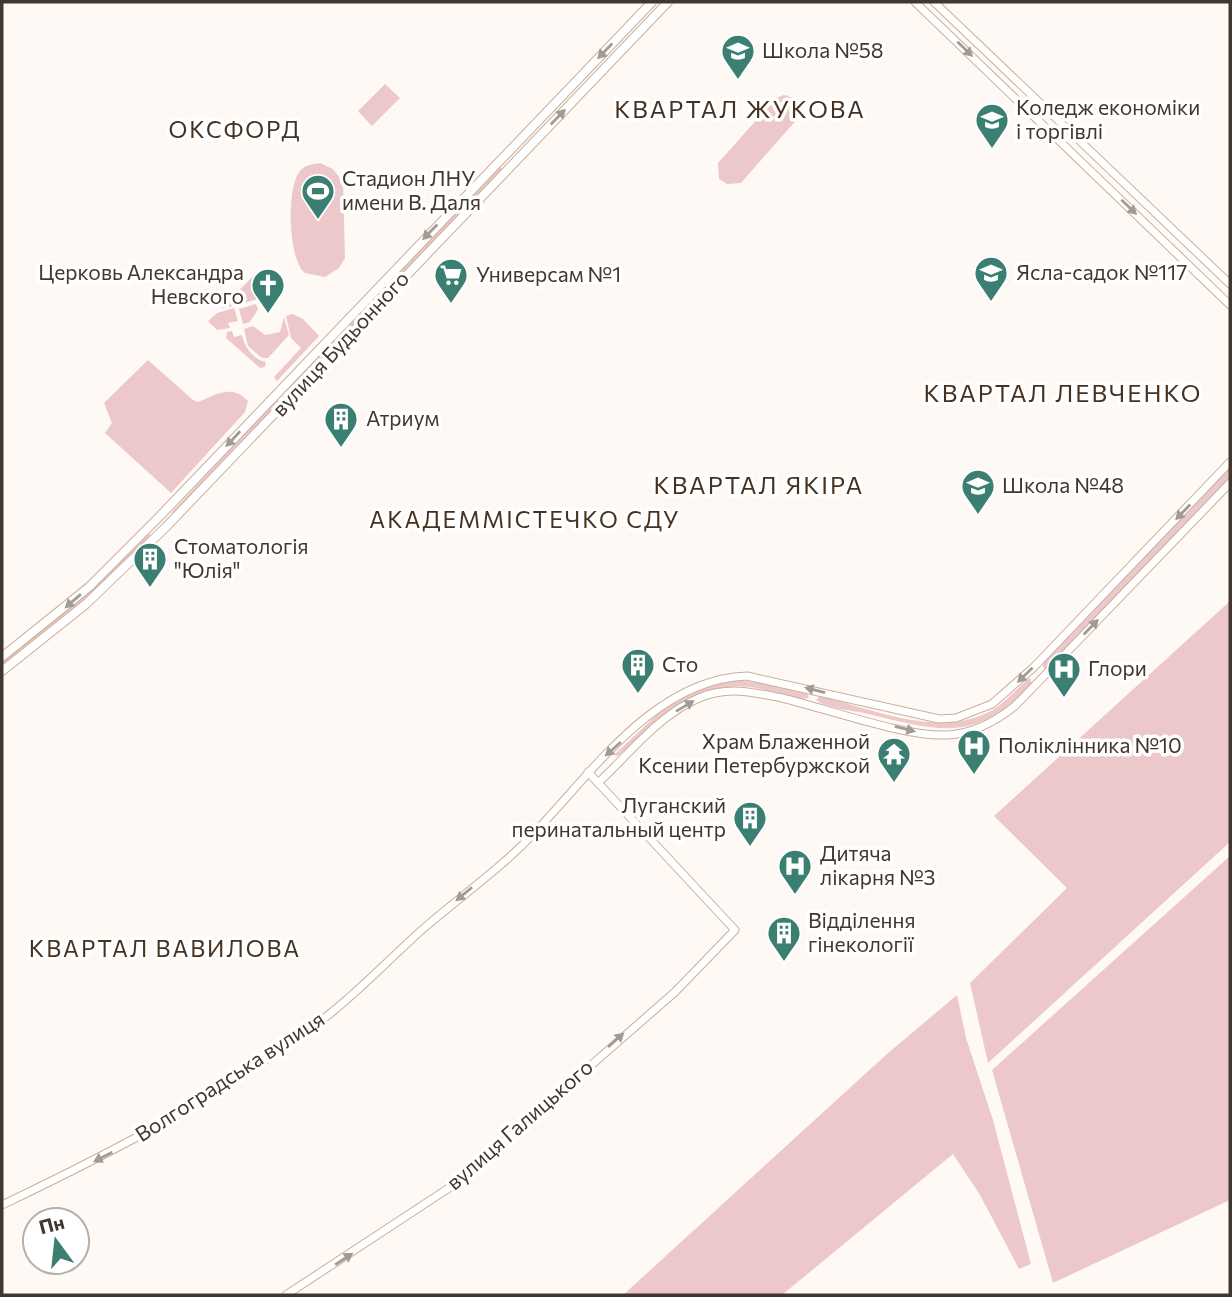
<svg xmlns="http://www.w3.org/2000/svg" width="1232" height="1297" font-family="Commissioner,sans-serif">
	<style>
		.green { fill: #edc8cb }
		.lines { fill: none; stroke-linecap: round; stroke-linejoin: round }
		.tertiary-casing { stroke: #caaf99; stroke-width: 9 }
		.secondary-casing { stroke: #caaf99; stroke-width: 10 }
		.tertiary { stroke: #fff; stroke-width: 7 }
		.secondary { stroke: #fff; stroke-width: 8 }
		.oneway { fill: #a09b96 }
		.labels { text-anchor: middle; stroke-width: 7; stroke-linejoin: round; paint-order: stroke }
		.poi-label { font-size: 21px; fill: #42372e; stroke: #fff; text-anchor: start }
		.street-label { font-size: 21px; fill: #42372e; stroke: #fff }
		.neighbourhood-label { font-size: 23px; letter-spacing: 2px; fill: #47311f; stroke: #fff }
		.quarter-label { font-size: 24px; letter-spacing: 2px; fill: #47311f; stroke: #fff }
	</style>
	<rect width="100%" height="100%" fill="#fef9f4"/>
	<!-- green -->
	<g class="green">
		<path d="M385,84L400,98L372,126L358,111Z"/>
		<path d="M784,95C796,97 803,105 799,117L741,183L727,184L719,179L718,163L776,98Z"/>
		<path d="M320,163L333,169L343,182L345,258L339,268L325,277L305,273C288,260 286,187 300,171C305,165 312,164 320,163Z"/>
		<path d="M500,167L503,170L389,288L387,285Z"/>
		<path d="M256,273L278,294L221,309Z"/>
		<path d="M380,290L382,295L287,391V389Z"/>
		<path d="M256,304L258,309L250,322L243,324L239,309Z"/>
		<path d="M234,308L238,321L228,323L230,328L217,330L208,321L217,313Z"/>
		<path d="M293,314L303,319L319,336L277,381L274,377L301,348L291,338L286,316Z"/>
		<path d="M284,317L289,335L268,358H262L248,346L244,329L253,326L265,335L280,332Z"/>
		<path d="M232,331L234,337L242,335C245,348 253,359 266,362L265,367L260,368L226,338L227,332Z"/>
		<path d="M148,360L193,400L198,402C217,394 232,384 248,401L245,412L171,493L105,433L112,423L104,403Z"/>
		<path d="M277,399L280,402L174,514L171,513Z"/>
		<path d="M1230,468V478L1047,668H1043V663Z"/>
		<path d="M146,534L152,535L75,611L2,667V662L72,607Z"/>
		<path d="M1230,601V842L988,1063L970,983L1067,888L994,816Z"/>
		<path d="M1030,678L1032,684C974,744 940,731 868,714C852,710 828,709 816,700L820,696C873,709 936,738 989,712C1005,704 1016,688 1030,678Z"/>
		<path d="M734,680L758,682L807,694L809,698C791,702 768,689 750,687C695,680 656,723 618,756L614,755L665,707L696,688Z"/>
		<path d="M1230,856V1200L1053,1283L992,1070Z"/>
		<path d="M957,995L966,1038L993,1120L1031,1264L1019,1269L980,1195L953,1154L782,1295H623L887,1054Z"/>
	</g>
	<g class="lines">
		<defs>
			<g id="tertiary">
				<path d="M915,2L1230,305"/>
				<path d="M934,2L1230,284"/>
				<path d="M598,783C628,755 660,714 699,698C727,686 753,692 782,698C829,709 903,737 947,735C972,734 996,721 1015,706L1230,483"/>
				<path d="M2,1205C113,1152 223,1095 322,1020C358,993 390,958 424,928C461,896 503,867 536,831C594,770 656,679 747,676L939,719L956,718L992,704L1034,667L1230,462"/>
				<path d="M286,1295L455,1184L675,992L735,930L588,772"/>
			</g>
			<g id="secondary">
				<path d="M2,657L89,587L159,517L652,2"/>
				<path d="M2,671L86,604L166,527L668,2"/>
			</g>
		</defs>
		<!-- tertiary casing -->
		<use href="#tertiary" class="tertiary-casing"/>
		<!-- secondary casing -->
		<use href="#secondary" class="secondary-casing"/>
		<!-- tertiary -->
		<use href="#tertiary" class="tertiary"/>
		<!-- secondary -->
		<use href="#secondary" class="secondary"/>
	</g>
	<!-- one-way arrows -->
	<defs><path id="oneway-solid" d="M-6-.8H1V-3.2L6.5 0L1 3.2V.8H-6Z" transform="scale(1.75)"/></defs>
	<g class="oneway">
		<use href="#oneway-solid" transform="translate(965 49) rotate(44)"/>
		<use href="#oneway-solid" transform="translate(605 51) rotate(134)"/>
		<use href="#oneway-solid" transform="translate(558 117) rotate(-46)"/>
		<use href="#oneway-solid" transform="translate(1129 207) rotate(44)"/>
		<use href="#oneway-solid" transform="translate(430 232) rotate(134)"/>
		<use href="#oneway-solid" transform="translate(233 439) rotate(133)"/>
		<use href="#oneway-solid" transform="translate(1183 512) rotate(134)"/>
		<use href="#oneway-solid" transform="translate(73 601) rotate(139)"/>
		<use href="#oneway-solid" transform="translate(1091 627) rotate(-46)"/>
		<use href="#oneway-solid" transform="translate(1025 675) rotate(136)"/>
		<use href="#oneway-solid" transform="translate(815 690) rotate(-166)"/>
		<use href="#oneway-solid" transform="translate(685 706) rotate(-31)"/>
		<use href="#oneway-solid" transform="translate(905 729) rotate(14)"/>
		<use href="#oneway-solid" transform="translate(613 749) rotate(138)"/>
		<use href="#oneway-solid" transform="translate(464 894) rotate(140)"/>
		<use href="#oneway-solid" transform="translate(616 1040) rotate(-42)"/>
		<use href="#oneway-solid" transform="translate(103 1157) rotate(153)"/>
		<use href="#oneway-solid" transform="translate(344 1259) rotate(-33)"/>
	</g>
	<!-- icons -->
	<defs>
		<symbol id="school-pin" viewBox="-11 -11 22 30"><path d="M0 17L-7.5 6A9.5 9.5 0 1 1 7.5 6Z" fill="#3b7f73" stroke="#fff"/><path d="M0-5L7-2L0 1L-7-2ZM-4 1L0 2.5L4 1V4Q0 6-4 4Z" fill="#fff"/></symbol>
		<symbol id="university-pin" viewBox="-11 -11 22 30"><path d="M0 17L-7.5 6A9.5 9.5 0 1 1 7.5 6Z" fill="#3b7f73" stroke="#fff"/><path d="M0-5L7-2L0 1L-7-2ZM-4 1L0 2.5L4 1V4Q0 6-4 4Z" fill="#fff"/></symbol>
		<symbol id="stadium-pin" viewBox="-11 -11 22 30"><path d="M0 17L-7.5 6A9.5 9.5 0 1 1 7.5 6Z" fill="#3b7f73" stroke="#fff"/><path d="M0-5a6.5 5 0 1 0 0 10a6.5 5 0 1 0 0-10ZM-3.5-1.8h7v3.6h-7Z" fill="#fff"/></symbol>
		<symbol id="supermarket-pin" viewBox="-11 -11 22 30"><path d="M0 17L-7.5 6A9.5 9.5 0 1 1 7.5 6Z" fill="#3b7f73" stroke="#fff"/><path d="M-6-5.5h2.5l.6 2H6L4.5 2H-2.5L-4.4-4H-6ZM-1.5 3.2a1.3 1.3 0 1 0 .1 0ZM3 3.2a1.3 1.3 0 1 0 .1 0Z" fill="#fff"/></symbol>
		<symbol id="church-pin" viewBox="-11 -11 22 30"><path d="M0 17L-7.5 6A9.5 9.5 0 1 1 7.5 6Z" fill="#3b7f73" stroke="#fff"/><path d="M-1.2-6h2.4v3.5h3.3v2.4h-3.3V6h-2.4V-.1h-3.3v-2.4h3.3Z" fill="#fff"/></symbol>
		<symbol id="building-pin" viewBox="-11 -11 22 30"><path d="M0 17L-7.5 6A9.5 9.5 0 1 1 7.5 6Z" fill="#3b7f73" stroke="#fff"/><path d="M-4-6H4V6H1V3H-1V6H-4ZM-2.5-4.3h1.7v1.8h-1.7ZM.8-4.3h1.7v1.8H.8ZM-2.5-1h1.7V.8h-1.7ZM.8-1h1.7V.8H.8Z" fill="#fff"/></symbol>
		<symbol id="hospital-pin" viewBox="-11 -11 22 30"><path d="M0 17L-7.5 6A9.5 9.5 0 1 1 7.5 6Z" fill="#3b7f73" stroke="#fff"/><path d="M-5-5h3v3.5h4V-5h3V5h-3V1.5h-4V5h-3Z" fill="#fff"/></symbol>
		<symbol id="temple-pin" viewBox="-11 -11 22 30"><path d="M0 17L-7.5 6A9.5 9.5 0 1 1 7.5 6Z" fill="#3b7f73" stroke="#fff"/><path d="M0-6L5-2H3V0L6.5 2.5H4V6H1.5V3h-3V6H-4V2.5H-6.5L-3 0V-2H-5Z" fill="#fff"/></symbol>
	</defs>
	<g fill-rule="evenodd">
		<use href="#school-pin" x="719" y="32" width="38" height="52"/>
		<use href="#university-pin" x="973" y="101" width="38" height="52"/>
		<use href="#stadium-pin" x="299" y="172" width="38" height="52"/>
		<use href="#school-pin" x="972" y="254" width="38" height="52"/>
		<use href="#supermarket-pin" x="432" y="256" width="38" height="52"/>
		<use href="#church-pin" x="249" y="266" width="38" height="52"/>
		<use href="#building-pin" x="322" y="400" width="38" height="52"/>
		<use href="#school-pin" x="959" y="467" width="38" height="52"/>
		<use href="#building-pin" x="131" y="540" width="38" height="52"/>
		<use href="#building-pin" x="619" y="646" width="38" height="52"/>
		<use href="#hospital-pin" x="1045" y="650" width="38" height="52"/>
		<use href="#hospital-pin" x="955" y="727" width="38" height="52"/>
		<use href="#temple-pin" x="875" y="735" width="38" height="52"/>
		<use href="#building-pin" x="731" y="799" width="38" height="52"/>
		<use href="#hospital-pin" x="776" y="847" width="38" height="52"/>
		<use href="#building-pin" x="765" y="914" width="38" height="52"/>
	</g>
	<g class="labels">
		<!-- poi labels -->
		<g class="poi-label">
			<text x="762" y="58">Школа №58</text>
			<text x="1016" y="115">Коледж економіки<tspan x="1016" dy="24">і торгівлі</tspan></text>
			<text x="342" y="186">Стадион ЛНУ<tspan x="342" dy="24">имени В. Даля</tspan></text>
			<text x="244" y="280" text-anchor="end">Церковь Александра<tspan x="244" dy="24">Невского</tspan></text>
			<text x="1016" y="280">Ясла-садок №117</text>
			<text x="476" y="282">Универсам №1</text>
			<text x="366" y="426">Атриум</text>
			<text x="1002" y="493">Школа №48</text>
			<text x="174" y="554">Стоматологія<tspan x="174" dy="24">"Юлія"</tspan></text>
			<text x="662" y="672">Сто</text>
			<text x="1088" y="676">Глори</text>
			<text x="870" y="749" text-anchor="end">Храм Блаженной<tspan x="870" dy="24">Ксении Петербуржской</tspan></text>
			<text x="998" y="753">Поліклінника №10</text>
			<text x="726" y="813" text-anchor="end">Луганский<tspan x="726" dy="24">перинатальный центр</tspan></text>
			<text x="820" y="861">Дитяча<tspan x="820" dy="24">лікарня №3</tspan></text>
			<text x="808" y="928">Відділення<tspan x="808" dy="24">гінекології</tspan></text>
		</g>
		<!-- street labels -->
		<g class="street-label">
			<text transform="translate(341 344) rotate(-47)" y="7">вулиця Будьонного</text>
			<text transform="translate(230 1077) rotate(-33)" y="7">Волгоградська вулиця</text>
			<text transform="translate(520 1125) rotate(-41)" y="7">вулиця Галицького</text>
		</g>
		<!-- neighbourhood labels -->
		<g class="neighbourhood-label">
			<text x="235" y="138">ОКСФОРД</text>
			<text x="525" y="528">АКАДЕММІСТЕЧКО СДУ</text>
			<text x="165" y="957">КВАРТАЛ ВАВИЛОВА</text>
		</g>
		<!-- quarter labels -->
		<g class="quarter-label">
			<text x="740" y="118">КВАРТАЛ ЖУКОВА</text>
			<text x="1063" y="402">КВАРТАЛ ЛЕВЧЕНКО</text>
			<text x="759" y="494">КВАРТАЛ ЯКІРА</text>
		</g>
	</g>
	<!-- border -->
	<rect width="1232" height="1297" fill="none" stroke="#42372e" stroke-width="7"/>
	<!-- north arrow -->
	<g transform="translate(56 1241) rotate(345)"><circle r="33" fill="#ffffff" stroke="#b3afab" stroke-width="2"/>
	<path d="M0-5L12 26L0 18L-12 26Z" fill="#3b7f73"/>
	<text y="-10" font-size="19" font-weight="bold" text-anchor="middle" fill="#42372e">Пн</text>
	</g>
</svg>
